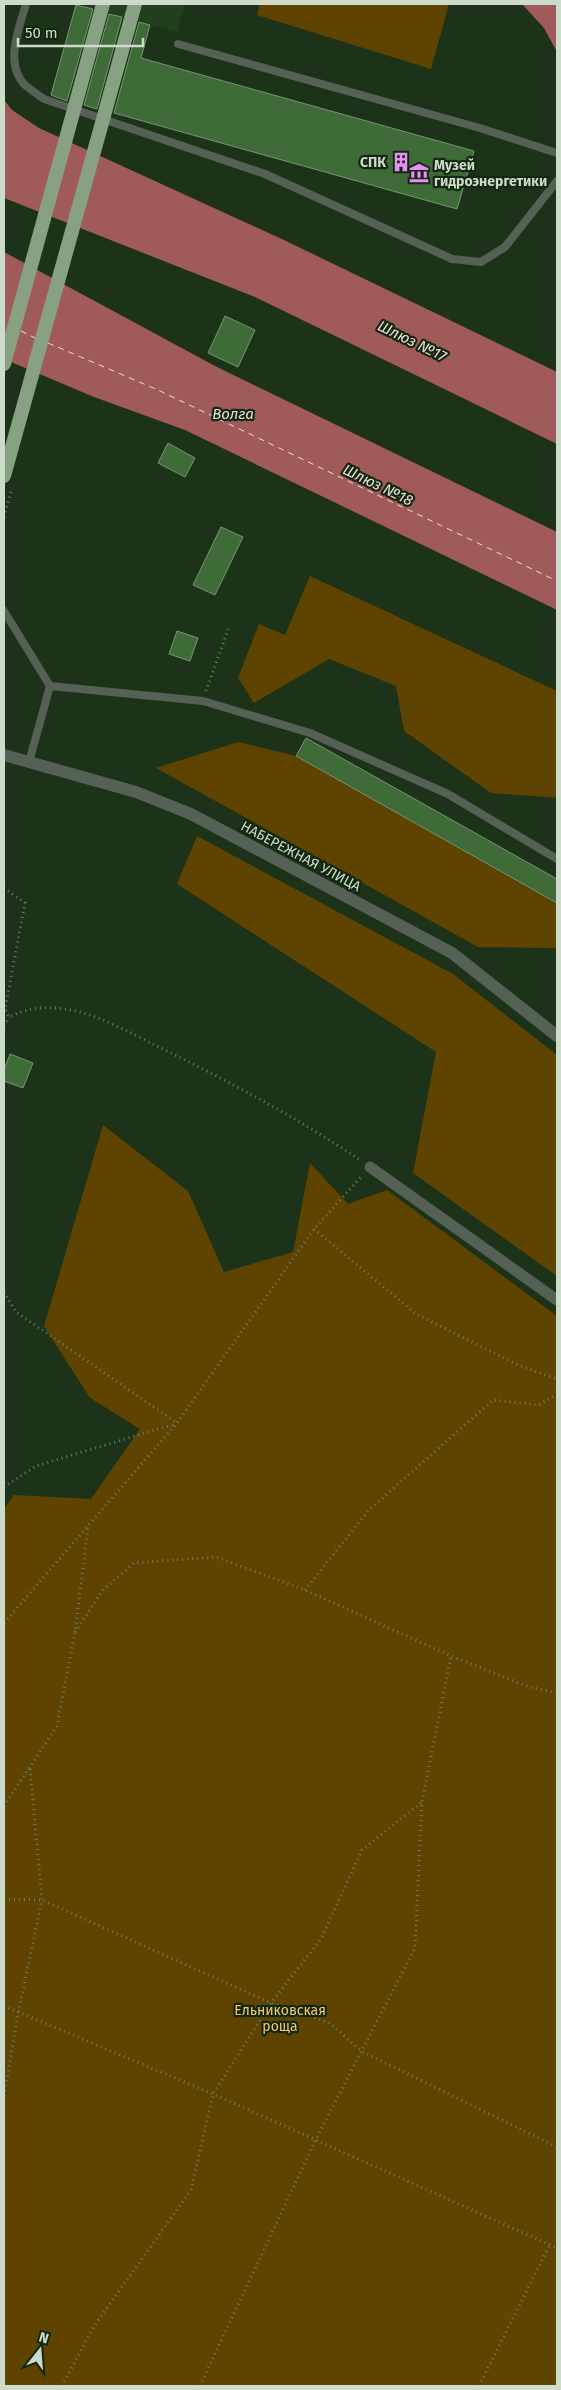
<svg xmlns="http://www.w3.org/2000/svg" width="561" height="2390" font-family="'Fira Sans',sans-serif">
	<style>
		.built { fill: #223e1e }
		.green { fill: #5f4301 }
		.water { fill: #a05a5a }
		.lines { fill: none; stroke-linecap: round; stroke-linejoin: round }
		.ferry { stroke: #f0dbd9; stroke-width: 1; stroke-dasharray: 6 5; stroke-linecap: butt }
		.building { fill: #3f6b38; stroke: #799475 }
		.path { stroke: #6a7d67; stroke-width: 3; stroke-dasharray: 1 4; stroke-linecap: butt }
		.service { stroke: #566155; stroke-width: 8 }
		.pedestrian { stroke: #566155; stroke-width: 11 }
		.minor { stroke: #566155; stroke-width: 12 }
		.path-bridge { stroke: #6a7d67; stroke-width: 3; stroke-dasharray: 1 4; stroke-linecap: butt }
		.trunk-bridge { stroke: #88a084; stroke-width: 14 }
		.labels { text-anchor: middle; stroke-width: 4.5; stroke-linejoin: round; paint-order: stroke }
		.poi-label { font-size: 14px; font-weight: bold; fill: #cddbca; stroke: #12280f; text-anchor: end }
		.street-label { font-size: 14px; fill: #cddbca; stroke: #12280f }
		.park-label { font-size: 14px; fill: #f7c66d; stroke: #12280f }
		.water-label { font-size: 15px; font-style: italic; fill: #f0dbd9; stroke: #12280f }
	</style>
	<rect width="100%" height="100%" fill="#1c3319"/>
	<!-- built -->
	<path class="built" d="M77,4H185L177,32Z"/>
	<!-- green -->
	<g class="green">
		<path d="M260,4H449L431,69L257,15Z"/>
		<path d="M310,576L557,691V798L491,793L404,731L396,686L329,659L254,703L238,678L259,624L285,635Z"/>
		<path d="M238,742L296,756L557,903V948L478,947L156,768Z"/>
		<path d="M197,836L453,974L557,1055V1276L413,1173L436,1052L177,884Z"/>
		<path d="M103,1125L188,1191L224,1272L293,1252L310,1163L348,1204L387,1190L557,1316V2386H4V1509L14,1495L91,1499L140,1429L90,1398L44,1326Z"/>
	</g>
	<!-- water -->
	<g class="water">
		<path d="M522,4H557V52L544,28Z"/>
		<path d="M4,100L12,110L39,128L284,240L557,372V444L255,297L4,198Z"/>
		<path d="M4,252L215,366L557,532V610L185,430L94,397L4,359Z"/>
	</g>
	<g class="lines">
		<!-- ferry -->
		<g class="ferry">
			<path d="M21,331L35,338"/>
			<path d="M48,343L158,390L557,581"/>
		</g>
	</g>
	<!-- building -->
	<g class="building">
		<path d="M76,5L93,9L67,101L51,95Z"/>
		<path d="M109,14L122,17L97,109L84,105Z"/>
		<path d="M139,22L150,25L141,58L474,151L457,209L114,113Z"/>
		<path d="M225,316L255,330L238,367L208,353Z"/>
		<path d="M168,443L195,458L185,477L158,463Z"/>
		<path d="M221,527L243,537L215,595L193,585Z"/>
		<path d="M177,631L198,638L190,661L169,654Z"/>
		<path d="M306,738L557,879V903L296,756Z"/>
		<path d="M10,1054L33,1063L23,1088L4,1081V1070Z"/>
	</g>
	<g class="lines">
		<!-- path -->
		<g class="path">
			<path d="M206,691L229,627"/>
			<path d="M4,888L25,903L5,1009L9,1017C24,1010 37,1007 53,1008C90,1009 126,1031 159,1047C228,1081 296,1117 360,1160"/>
			<path d="M4,1026L9,1017"/>
			<path d="M314,1229L416,1314L518,1365L557,1379"/>
			<path d="M4,1292L16,1312L177,1423"/>
			<path d="M4,1487L36,1466L175,1424"/>
			<path d="M305,1590L369,1510L493,1400L539,1405L557,1394"/>
			<path d="M4,1623L177,1423L314,1229L361,1177"/>
			<path d="M75,1632L103,1590L134,1563L216,1557L305,1590L451,1656L529,1687L557,1693"/>
			<path d="M4,1806L57,1726L75,1632L88,1527"/>
			<path d="M4,1899L42,1900L271,2003L330,2023L361,2051L557,2147"/>
			<path d="M4,2006L213,2094L557,2248"/>
			<path d="M4,2096L18,2014L42,1900L30,1768"/>
			<path d="M62,2386L94,2326L191,2190L213,2094L271,2003L321,1939L362,1850L422,1802"/>
			<path d="M200,2386L316,2139L415,1948L422,1802L451,1656"/>
			<path d="M479,2386L550,2244"/>
		</g>
		<!-- service -->
		<g class="service">
			<path d="M26,4C19,28 4,64 25,85C31,90 38,95 44,99L265,174L452,259L481,262L505,247L557,181"/>
			<path d="M178,44L480,128L557,153"/>
			<path d="M4,611L50,686L203,701L310,733L448,794L557,859"/>
			<path d="M29,762L50,686"/>
		</g>
		<!-- pedestrian -->
		<path class="pedestrian" d="M370,1167L557,1300"/>
		<!-- minor -->
		<path class="minor" d="M4,755L136,792L191,814L452,953L557,1036"/>
		<!-- path-bridge -->
		<path class="path-bridge" d="M4,517L12,488"/>
		<!-- trunk-bridge -->
		<g class="trunk-bridge">
			<path d="M4,364L103,4"/>
			<path d="M4,476L135,4"/>
		</g>
	</g>
	<!-- icons -->
	<defs>
		<symbol id="building-bare" viewBox="-9 -9 18 18"><path d="M-4-6H4V6H1V3H-1V6H-4ZM-2.5-4.3h1.7v1.8h-1.7ZM.8-4.3h1.7v1.8H.8ZM-2.5-1h1.7V.8h-1.7ZM.8-1h1.7V.8H.8Z" fill="#ea8dfc" stroke="#12280f" stroke-width="2.5" paint-order="stroke"/></symbol>
		<symbol id="museum-bare" viewBox="-9 -9 18 18"><path d="M0-6L6-3V-2H-6V-3ZM-5-1h2V3h-2ZM-1-1h2V3h-2ZM3-1h2V3H3ZM-6 4H6V6H-6Z" fill="#ea8dfc" stroke="#12280f" stroke-width="2.5" paint-order="stroke"/></symbol>
	</defs>
	<g fill-rule="evenodd">
		<use href="#building-bare" x="387" y="148" width="28" height="28"/>
		<use href="#museum-bare" x="405" y="159" width="28" height="28"/>
	</g>
	<g class="labels">
		<!-- poi labels -->
		<g class="poi-label">
			<text x="386" y="167">СПК</text>
			<text x="434" y="170" text-anchor="start">Музей<tspan x="434" dy="16">гидроэнергетики</tspan></text>
		</g>
		<!-- street labels -->
		<g class="street-label">
			<text transform="translate(301 856) rotate(28)" y="5">НАБЕРЕЖНАЯ УЛИЦА</text>
		</g>
		<!-- park labels -->
		<g class="park-label">
			<text x="280" y="2015">Ельниковская<tspan x="280" dy="16">роща</tspan></text>
		</g>
		<!-- water labels -->
		<g class="water-label">
			<text transform="translate(412 341) rotate(26)" y="5">Шлюз №17</text>
			<text x="233" y="419">Волга</text>
			<text transform="translate(378 485) rotate(26)" y="5">Шлюз №18</text>
		</g>
	</g>
	<!-- border -->
	<rect width="561" height="2390" fill="none" stroke="#cddbca" stroke-width="10"/>
	<!-- north arrow -->
	<g transform="translate(40 2350) rotate(17)" stroke="#12280f" stroke-width="4" paint-order="stroke">
	<path d="M0-4L9 19L0 12L-9 19Z" fill="#cddbca"/>
	<text y="-8" font-size="14" font-weight="bold" text-anchor="middle" fill="#cddbca">N</text>
	</g>
	<!-- scale -->
	<path d="M18 38v8h125v-8" fill="none" stroke="#cddbca" stroke-width="2.5"/>
	<text x="25" y="38" font-size="15" fill="#cddbca" stroke="#12280f" stroke-width="4" paint-order="stroke">50 m</text>
</svg>
